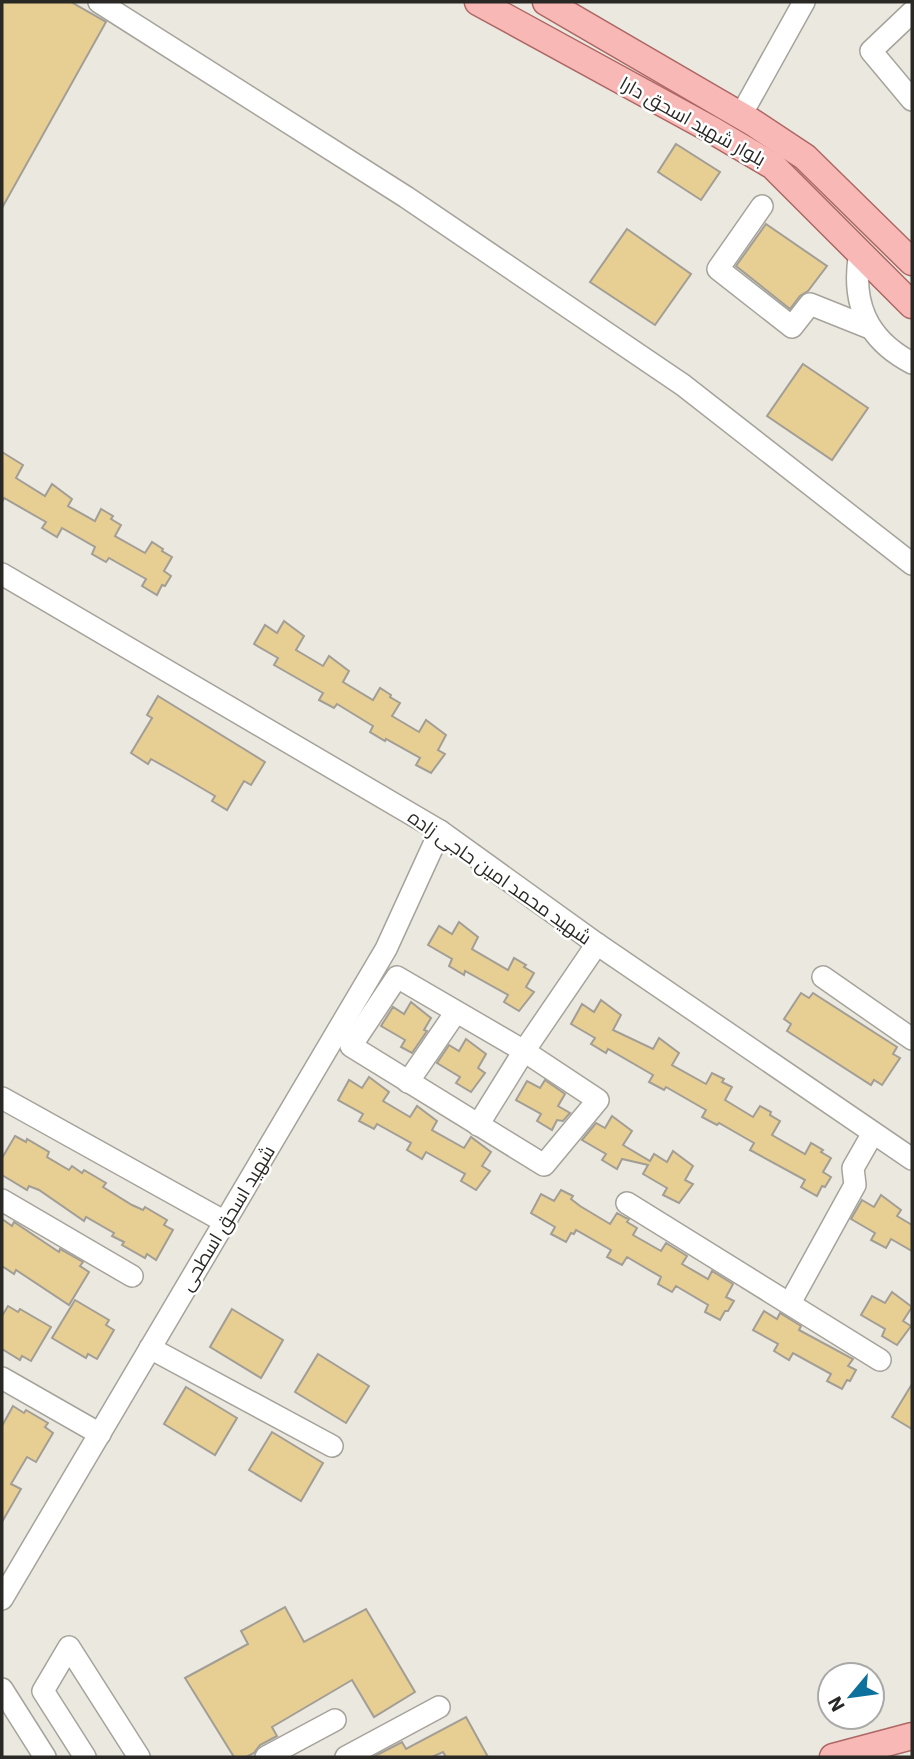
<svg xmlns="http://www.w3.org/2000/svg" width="914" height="1759" font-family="'IBM Plex Sans',Cairo,sans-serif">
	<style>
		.building { fill: #e7ce92; stroke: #a29e96; stroke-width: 2 }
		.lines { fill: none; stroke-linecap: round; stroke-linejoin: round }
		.minor-casing { stroke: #a6a39b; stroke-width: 24 }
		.major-casing { stroke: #ad6764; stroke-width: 29 }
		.minor { stroke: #fff; stroke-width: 21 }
		.major { stroke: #f8b8b6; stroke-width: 26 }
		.labels { text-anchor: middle; stroke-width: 5; stroke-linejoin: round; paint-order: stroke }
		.street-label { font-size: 19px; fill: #292825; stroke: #fff }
	</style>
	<rect width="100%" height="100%" fill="#ebe8df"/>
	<!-- building -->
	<g class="building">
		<path d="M2,2H71L106,22L2,208Z"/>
		<path d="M676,144L720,172L701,200L658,172Z"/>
		<path d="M766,224L827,266L808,291L800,296L790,309L736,266Z"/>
		<path d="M627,229L691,274L655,325L590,282Z"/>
		<path d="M803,364L868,408L832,460L767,416Z"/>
		<path d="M2,452L23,465L16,478L45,496L52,484L72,499L68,506L95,521L101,509L113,516L111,519L121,525L115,536L145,553L152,542L163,549L162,551L172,557L164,571L171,576L165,586L162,585L157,595L142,586L146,579L109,558L106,562L92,554L95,547L62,528L57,537L42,528L46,522L4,498L2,502Z"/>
		<path d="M284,621L304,636L296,650L323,666L329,656L349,671L343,682L373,700L380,688L391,695L390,697L400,703L392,716L419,732L426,720L446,735L438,750L445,754L431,773L416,765L420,758L386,739L385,741L370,732L373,726L337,704L334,708L319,700L323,693L274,665L278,658L254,644L265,625L277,633Z"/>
		<path d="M158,696L265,762L251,785L244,781L227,810L212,801L215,796L176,773L151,759L148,764L131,753L152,718L147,715Z"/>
		<path d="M459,922L478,937L472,949L508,970L514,958L526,965L524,967L534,973L526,987L534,992L519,1011L504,1002L508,995L465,971L464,975L449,966L452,959L428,945L439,926L452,934Z"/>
		<path d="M801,993L809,998L813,993L897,1047L893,1054L900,1058L882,1085L874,1080L871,1085L787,1031L791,1024L784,1019Z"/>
		<path d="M601,1000L621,1015L613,1030L653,1049L659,1038L679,1053L672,1065L706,1084L712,1073L724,1079L722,1082L732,1087L725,1100L753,1117L760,1106L771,1112L770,1115L780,1121L772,1135L805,1154L811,1143L823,1150L821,1152L831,1158L823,1172L831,1177L825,1187L822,1186L817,1196L801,1187L805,1180L750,1150L754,1143L719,1123L717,1125L702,1117L706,1110L666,1087L664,1090L649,1082L653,1075L608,1049L606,1053L591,1044L595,1038L571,1024L582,1004L594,1012Z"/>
		<path d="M411,1002L431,1018L424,1030L427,1031L412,1053L401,1047L405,1040L381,1026L393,1007L404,1014Z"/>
		<path d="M466,1039L486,1054L478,1068L485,1073L471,1092L456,1083L460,1077L437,1063L449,1045L459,1051Z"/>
		<path d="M369,1077L389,1092L383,1101L410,1117L417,1106L437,1121L432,1130L464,1148L471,1137L491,1152L482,1166L490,1171L476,1190L461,1181L465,1174L426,1152L422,1159L407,1150L411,1143L377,1124L374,1129L359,1121L363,1114L338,1100L349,1080L362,1088Z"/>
		<path d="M545,1080L565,1094L558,1106L570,1113L563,1121L557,1120L552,1130L537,1121L541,1114L516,1100L527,1081L540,1088Z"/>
		<path d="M612,1116L632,1131L623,1145L650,1161L654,1154L667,1162L673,1151L693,1166L685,1180L693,1184L679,1203L663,1195L667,1188L643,1174L648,1165L622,1159L617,1169L602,1160L606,1154L582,1140L596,1123L605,1128Z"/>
		<path d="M15,1136L26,1142L27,1139L49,1152L47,1157L69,1170L72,1166L82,1173L84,1170L106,1183L103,1187L132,1205L143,1210L145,1207L167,1220L164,1225L173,1230L156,1260L147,1254L145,1258L122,1245L124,1242L112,1236L114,1233L86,1217L84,1221L39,1190L29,1186L27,1190L2,1175V1158Z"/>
		<path d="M561,1190L573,1196L571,1199L580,1206L610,1224L617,1213L626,1218L629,1219L627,1222L637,1228L633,1235L661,1251L666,1243L687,1256L682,1264L708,1279L712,1271L733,1284L726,1297L734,1301L728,1311H725L720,1320L705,1312L708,1305L676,1286L672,1292L658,1284L661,1277L627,1257L622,1265L607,1257L611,1250L576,1230L574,1234L571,1233L566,1242L551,1234L555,1227L531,1213L541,1194L554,1201Z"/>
		<path d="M881,1195L901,1210L897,1216L912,1225V1251L891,1239L886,1248L871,1240L875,1233L851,1219L862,1200L874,1207Z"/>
		<path d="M2,1219L12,1226L14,1222L59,1252L60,1249L83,1262L80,1266L89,1272L69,1305L16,1270L14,1274L2,1266Z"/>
		<path d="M892,1292L912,1307L903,1321L911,1326L897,1345L882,1336L885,1329L861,1315L872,1296L885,1303Z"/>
		<path d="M75,1300L109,1320L106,1325L114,1330L97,1359L88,1354L86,1358L52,1338Z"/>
		<path d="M8,1306L18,1312L20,1309L51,1327L31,1361L22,1356L20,1360L2,1349V1316Z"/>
		<path d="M232,1309L283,1340L261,1378L210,1347Z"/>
		<path d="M764,1311L777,1319L780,1313L801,1326L799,1330L853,1359L848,1366L856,1370L850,1381L847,1380L842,1389L827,1381L831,1374L793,1353L789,1360L774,1351L778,1344L753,1330Z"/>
		<path d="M318,1354L369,1386L346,1423L295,1392Z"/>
		<path d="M912,1384V1429L892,1417Z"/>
		<path d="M186,1387L237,1418L215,1455L164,1424Z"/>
		<path d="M13,1406L24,1413L26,1410L48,1423L45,1427L53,1433L36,1462L27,1457L11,1484L21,1489L2,1522V1426Z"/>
		<path d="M272,1432L323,1463L301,1501L249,1470Z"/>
		<path d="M285,1607L304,1642L366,1609L415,1692L374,1717L352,1680L272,1727L277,1736L260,1745L254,1753L246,1757H234L185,1678L248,1644L241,1631Z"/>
		<path d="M466,1717L488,1757H446L443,1752L432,1757H373L402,1742L406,1749Z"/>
	</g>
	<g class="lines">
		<defs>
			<g id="minor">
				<path d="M99,2L406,197L683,385L912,564"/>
				<path d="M912,12L871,51L912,100"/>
				<path d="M741,115L804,2"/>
				<path d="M762,206L718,269L792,327L810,304L870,328"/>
				<path d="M860,252C851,302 866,339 912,363"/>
				<path d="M2,574L440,831L597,944L912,1159"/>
				<path d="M397,977L524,1051L598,1100L544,1165L351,1046Z"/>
				<path d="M823,977L912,1039"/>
				<path d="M408,1082L456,1012"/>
				<path d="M2,1098L225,1222"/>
				<path d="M478,1125L524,1051L597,944"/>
				<path d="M2,1200L132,1276"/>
				<path d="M627,1203L880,1360"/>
				<path d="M790,1303L855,1185L853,1168L873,1133"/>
				<path d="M150,1348L332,1446"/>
				<path d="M2,1378L100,1434"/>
				<path d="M2,1599L386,949L440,831"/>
				<path d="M2,1689L45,1757"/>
				<path d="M85,1757L43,1691L69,1647L139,1757"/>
				<path d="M266,1757L335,1720"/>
				<path d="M346,1757L439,1707"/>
			</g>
			<g id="major">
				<path d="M478,2L712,130L773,166L912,305"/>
				<path d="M546,2L752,122L805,157L912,262"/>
				<path d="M833,1757L912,1736"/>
			</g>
		</defs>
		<!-- minor casing -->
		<use href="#minor" class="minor-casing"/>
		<!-- major casing -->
		<use href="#major" class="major-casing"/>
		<!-- minor -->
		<use href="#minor" class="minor"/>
		<!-- major -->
		<use href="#major" class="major"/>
	</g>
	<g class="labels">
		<!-- street labels -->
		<g class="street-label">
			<text transform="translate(693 121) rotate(29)" y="7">بلوار شهید اسحق دارا</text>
			<text transform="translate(500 877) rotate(35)" y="7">شهید محمد امین حاجی زاده</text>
			<text transform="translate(227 1218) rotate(-59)" y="7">شهید اسحق اسطحی</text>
		</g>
	</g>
	<!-- border -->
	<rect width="914" height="1759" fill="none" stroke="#292825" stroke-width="7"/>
	<!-- north arrow -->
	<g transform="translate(851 1696) rotate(241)"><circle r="33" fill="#ffffff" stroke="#a9a9a8" stroke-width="2"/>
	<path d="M0-5L12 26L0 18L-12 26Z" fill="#0d719e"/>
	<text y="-10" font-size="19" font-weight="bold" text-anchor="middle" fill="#292825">N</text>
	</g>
</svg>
